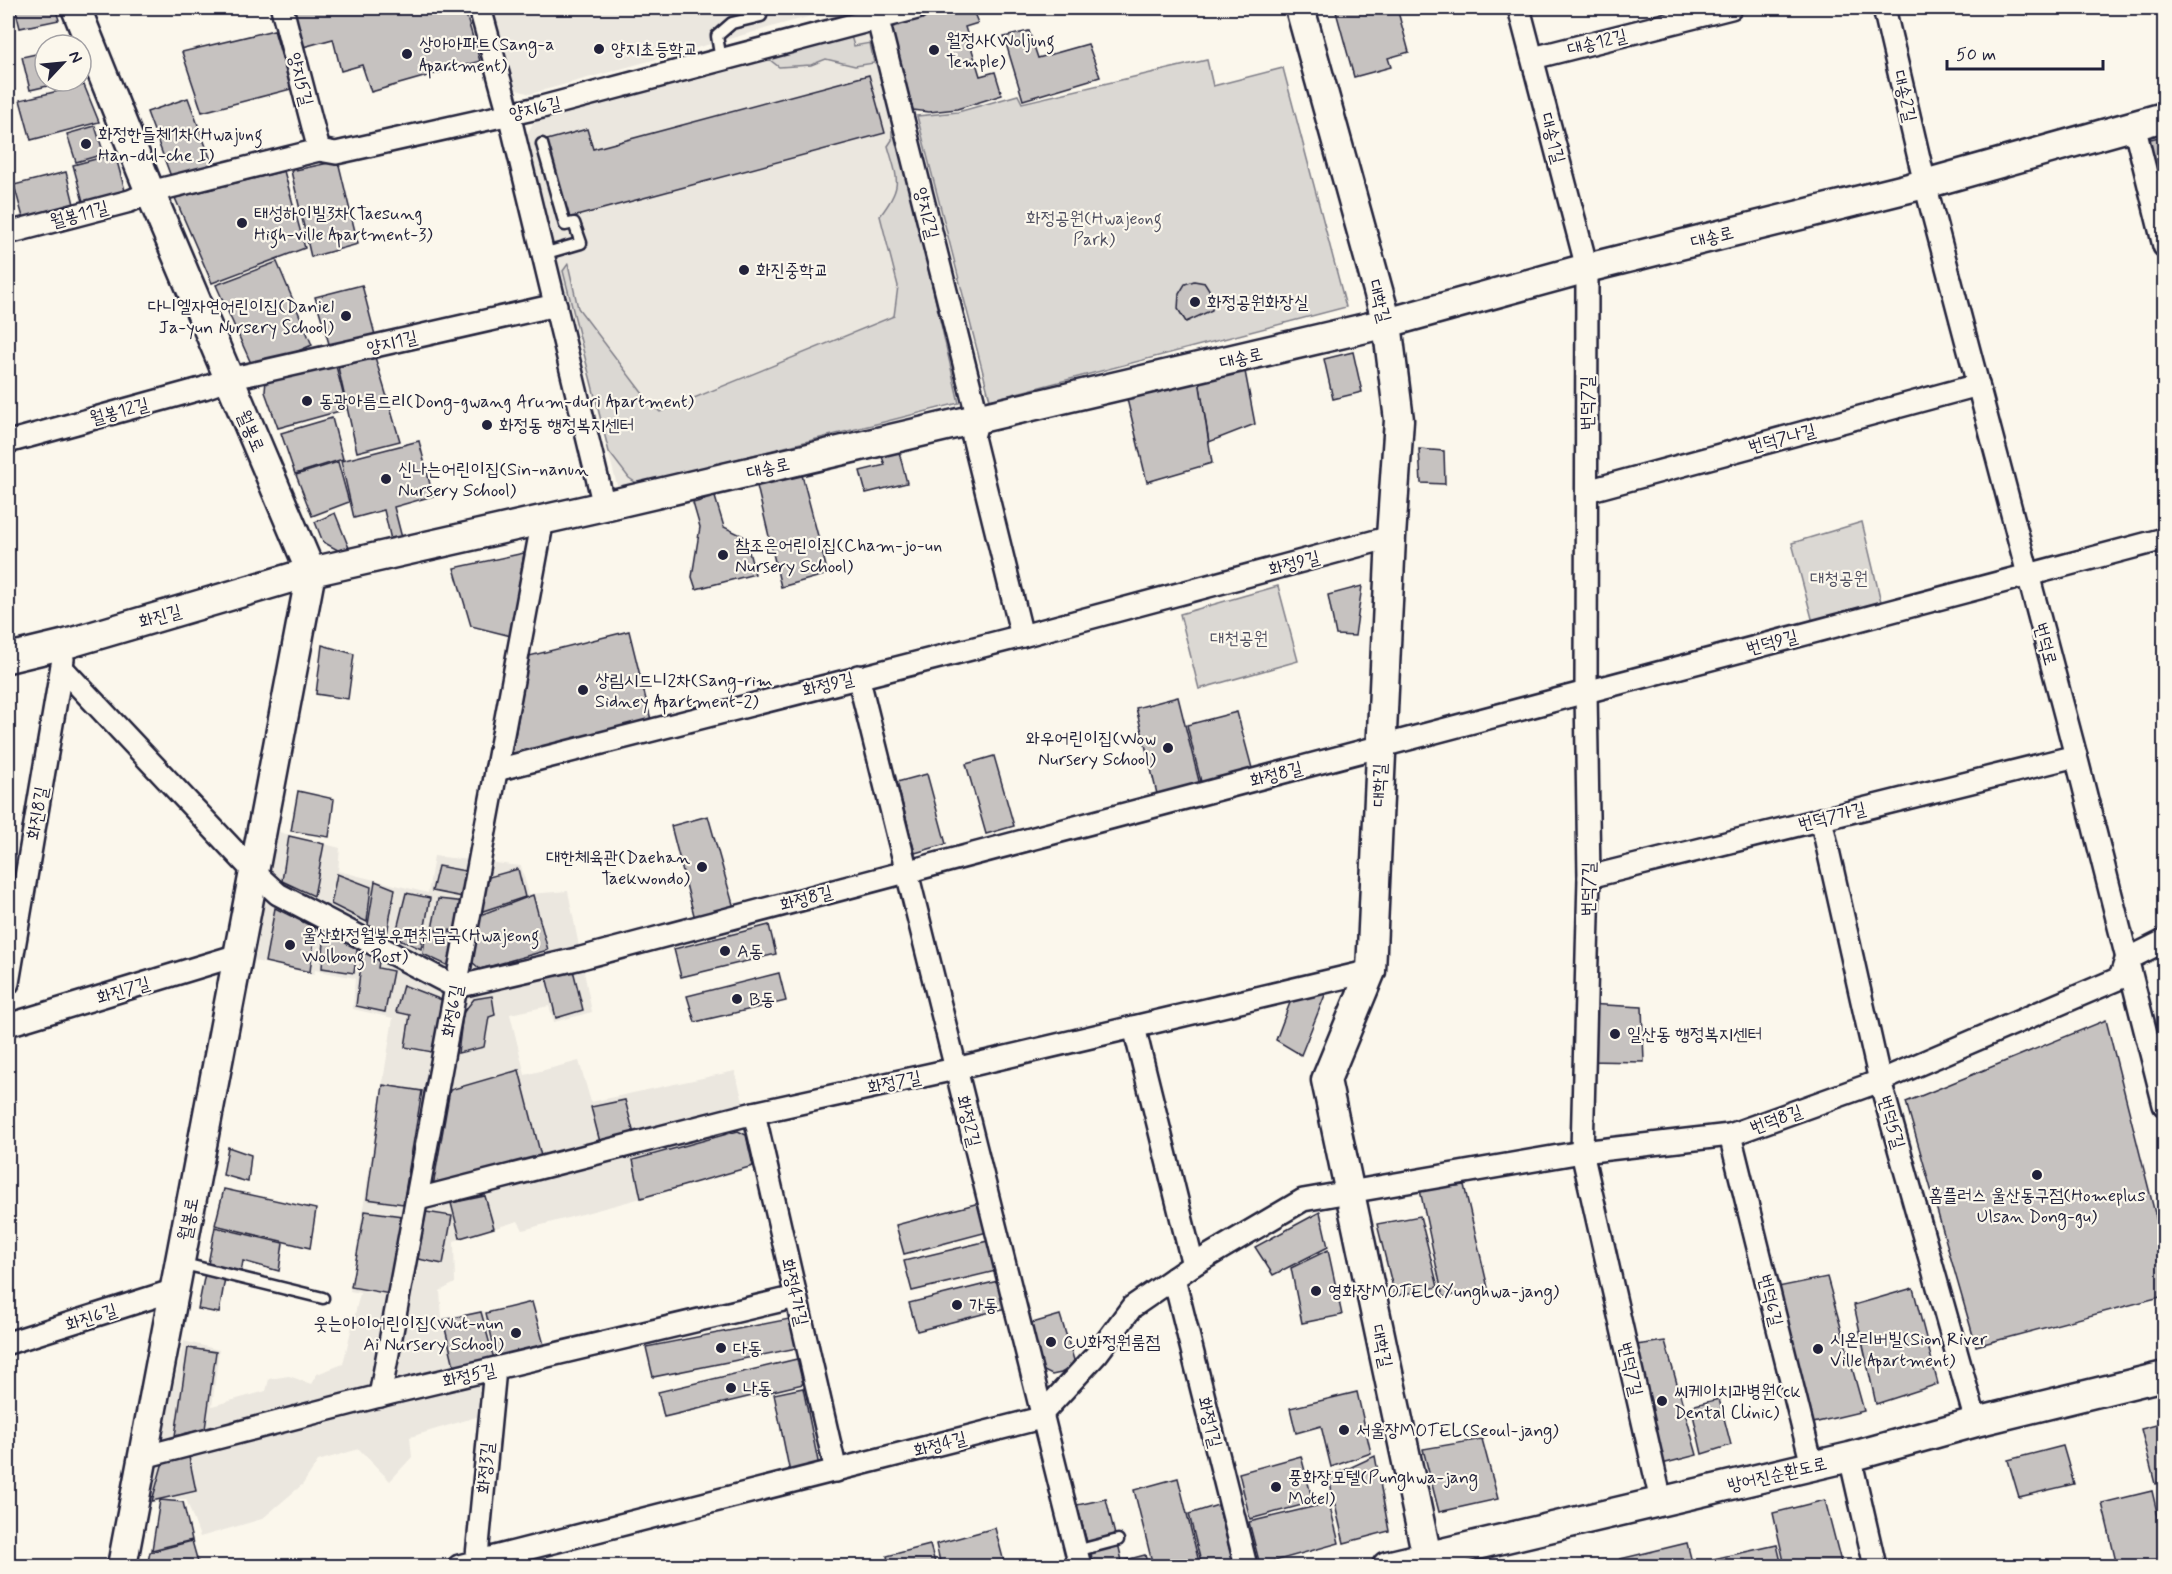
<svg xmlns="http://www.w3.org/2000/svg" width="2172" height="1574" font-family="Mynerve,'Poor Story',sans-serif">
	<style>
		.built { fill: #ebe7df }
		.green { fill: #dbd8d3; stroke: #7e7d87; stroke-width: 1.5 }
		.building { fill: #c6c2c0; stroke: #22223b; stroke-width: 1.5 }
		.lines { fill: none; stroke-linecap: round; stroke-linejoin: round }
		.lane-casing { stroke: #22223b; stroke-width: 15 }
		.street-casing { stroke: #22223b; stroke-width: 26 }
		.secondary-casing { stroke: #22223b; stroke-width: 33 }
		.lane { stroke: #fbf7ec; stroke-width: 10 }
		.street { stroke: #fbf7ec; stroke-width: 21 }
		.secondary { stroke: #fbf7ec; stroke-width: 28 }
		.poi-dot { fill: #22223b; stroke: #fbf7ec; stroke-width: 2 }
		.labels { text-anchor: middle; stroke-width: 4.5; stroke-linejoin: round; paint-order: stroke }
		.poi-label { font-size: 18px; fill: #22223b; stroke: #fbf7ec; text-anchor: start }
		.street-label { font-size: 18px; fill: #22223b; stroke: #fbf7ec }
		.park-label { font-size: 18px; fill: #505061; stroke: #fbf7ec }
	</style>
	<rect width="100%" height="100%" fill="#fbf7ec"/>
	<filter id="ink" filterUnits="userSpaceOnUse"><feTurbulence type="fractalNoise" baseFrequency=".0167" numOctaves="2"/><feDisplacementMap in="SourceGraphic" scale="12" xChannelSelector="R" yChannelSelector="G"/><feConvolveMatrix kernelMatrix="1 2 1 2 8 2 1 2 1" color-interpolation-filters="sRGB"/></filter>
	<g filter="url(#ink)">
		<!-- built -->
		<g class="built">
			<path d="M493,8H840L530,94L514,89Z"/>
			<path d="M862,30L875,38L959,403L618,489L525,137L536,118Z"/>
			<path d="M275,831L340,848L338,871L428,893L434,856L521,866L529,894L568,891L592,1012L554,1022L549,1006L510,1014L525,1075L579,1061L591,1102L735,1071L760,1166L523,1230L518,1221L454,1241L455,1283L440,1291L442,1318L484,1311L495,1369L486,1414L410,1437L412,1457L390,1481L359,1449L318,1461L303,1484L262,1519L200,1537L186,1499H167L147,1503L184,1341L219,1350L212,1406L266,1391L269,1379L289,1376L311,1384L317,1374L343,1364L360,1293L350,1291L393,1018L353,1009L355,978L315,970L314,974L255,961Z"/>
		</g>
		<!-- green -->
		<g class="green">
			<path d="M850,33L854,46L870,43L874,63L855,66L826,59L811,65L779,67L765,56Z"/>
			<path d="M1207,60L1213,86L1283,68L1346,307L990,400L917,116L958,112L1018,95L1022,103Z"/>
			<path d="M892,131L897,132L959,403L638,484L629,478L609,452L563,271L568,264L578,308L649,402L660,412L894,316L898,286L880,216C903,186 898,181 888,146L892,140Z"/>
			<path d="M1862,522L1883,610L1814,626L1792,543Z"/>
			<path d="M1278,586L1298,661L1199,689L1180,614Z"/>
		</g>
		<!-- building -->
		<g class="building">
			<path d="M15,8H55L59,20L20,28Z"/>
			<path d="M293,8H464L480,61L371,92L362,65L341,71L333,39L303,47Z"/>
			<path d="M955,8H972L978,23L965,27L980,76L995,72L1002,95L957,109L929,112L913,110L890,25Z"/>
			<path d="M1335,8H1397L1409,52L1388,58L1391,67L1354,77Z"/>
			<path d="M8,20L12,37L8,38Z"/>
			<path d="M274,30L291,89L202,112L182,52Z"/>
			<path d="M1029,31L1038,58L1088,44L1100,77L1023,100L1004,37Z"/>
			<path d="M45,52V81H69L30,90L22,57Z"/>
			<path d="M869,75L885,133L569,218L547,140L587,129L593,149Z"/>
			<path d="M84,85L99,122L31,140L20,100Z"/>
			<path d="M188,98L215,171L173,182L147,112Z"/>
			<path d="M95,126L104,154L76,162L67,134Z"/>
			<path d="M2164,136V215L2146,140Z"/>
			<path d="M115,154L126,194L84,205L73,165Z"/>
			<path d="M338,161L358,244L311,257L291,171Z"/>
			<path d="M284,171L305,248L212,283L175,198Z"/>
			<path d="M66,172L75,208L24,221L14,185Z"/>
			<path d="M277,262L312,345L254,370L216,285Z"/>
			<path d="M1194,281L1205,283L1213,296L1212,310L1186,322L1178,309L1179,294L1185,284Z"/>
			<path d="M362,285L375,335L330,347L315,297Z"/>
			<path d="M1353,352L1362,392L1333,399L1324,359Z"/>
			<path d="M375,357L400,441L357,452L338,367Z"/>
			<path d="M335,362L347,409L278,428L265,392L266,380Z"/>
			<path d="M1244,366L1255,424L1209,442L1199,380Z"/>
			<path d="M1199,380L1212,463L1147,482L1127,399Z"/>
			<path d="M332,418L343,459L295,474L281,433Z"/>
			<path d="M419,441L433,496L394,507L402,538L391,540L384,510L354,518L341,461Z"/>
			<path d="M1419,449L1444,451L1445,484L1421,483Z"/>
			<path d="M899,452L907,483L866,493L860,471L885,465L882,457Z"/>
			<path d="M338,462L349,502L312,516L296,475Z"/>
			<path d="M802,475L828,574L781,587L757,486Z"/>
			<path d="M715,497L724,527L745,537L755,574L696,589L692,577L700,527L693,503Z"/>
			<path d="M335,513L351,553L345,554L323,542L315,522Z"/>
			<path d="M524,553L511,636L471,626L454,568Z"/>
			<path d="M1362,586L1355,636L1336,635L1328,595Z"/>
			<path d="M629,631L652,724L524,756L512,753L529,656Z"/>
			<path d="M322,645L354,654L348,699L316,694Z"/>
			<path d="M1178,697L1201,789L1159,802L1136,708Z"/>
			<path d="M1237,712L1254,776L1203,790L1187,725Z"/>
			<path d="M994,756L1014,826L986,834L966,764Z"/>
			<path d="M927,774L946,844L915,853L897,782Z"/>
			<path d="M298,791L334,799L329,837L291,831Z"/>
			<path d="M708,816L734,908L695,919L671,826Z"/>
			<path d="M289,836L324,844L314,896L282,881Z"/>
			<path d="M438,866L471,872L468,898L432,891Z"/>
			<path d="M518,869L525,897L480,912L489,877Z"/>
			<path d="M337,874L371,887L367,922L331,904Z"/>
			<path d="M375,881L395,889L387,934L368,925Z"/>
			<path d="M406,893L430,898L421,949L395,937Z"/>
			<path d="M533,895L548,950L480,969L472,962L480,915Z"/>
			<path d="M438,899L466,902L461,931L432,929Z"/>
			<path d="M275,908L315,928L310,972L265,962Z"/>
			<path d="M769,925L776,954L681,977L674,949Z"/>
			<path d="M325,928L358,943L354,973L322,968Z"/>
			<path d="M426,930L459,933L453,968L423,954Z"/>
			<path d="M363,948L380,955L378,968L393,971L385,1012L356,1006Z"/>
			<path d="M573,970L583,1010L556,1018L546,976Z"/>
			<path d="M779,973L786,1001L695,1022L687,996Z"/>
			<path d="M403,985L442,1000L432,1052L405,1047L410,1015L396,1012Z"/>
			<path d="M1327,990L1301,1055L1276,1040L1294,992Z"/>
			<path d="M492,996L495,1015L489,1017L484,1047L458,1053L463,1013L474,999Z"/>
			<path d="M1587,1004L1642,1007L1644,1062L1586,1061Z"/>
			<path d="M2106,1020L2164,1249V1296L1976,1346L1906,1102Z"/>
			<path d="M519,1070L542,1160L433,1186L450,1090Z"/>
			<path d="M383,1085L422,1091L403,1204L367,1199Z"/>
			<path d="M625,1100L634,1134L600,1142L591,1107Z"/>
			<path d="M738,1131L746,1135L753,1166L641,1198L633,1160Z"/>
			<path d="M228,1147L251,1155L248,1182L223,1175Z"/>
			<path d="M1464,1185L1488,1288L1443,1297L1420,1190Z"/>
			<path d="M224,1189L316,1209L310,1248L215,1225Z"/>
			<path d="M485,1196L494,1228L460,1238L451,1203Z"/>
			<path d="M983,1202L991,1231L904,1254L896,1225Z"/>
			<path d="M365,1211L402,1216L390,1294L351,1287Z"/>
			<path d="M426,1212L452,1216L443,1264L418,1259Z"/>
			<path d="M1320,1212L1328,1247L1273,1275L1255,1247Z"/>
			<path d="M1420,1216L1438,1287L1395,1296L1377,1224Z"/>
			<path d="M215,1227L283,1243L279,1271L243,1261L241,1273L208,1264Z"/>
			<path d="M992,1240L1000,1270L912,1291L904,1261Z"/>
			<path d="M1328,1250L1342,1315L1302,1323L1291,1268Z"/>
			<path d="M205,1273L225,1278L219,1313L198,1309Z"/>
			<path d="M1827,1277L1864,1411L1809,1424L1773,1288Z"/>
			<path d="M998,1281L1006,1308L917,1331L909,1303Z"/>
			<path d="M1913,1288L1938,1384L1876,1404L1854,1305Z"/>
			<path d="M532,1302L546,1352L498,1364L486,1313Z"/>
			<path d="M481,1312L494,1359L455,1370L443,1320Z"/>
			<path d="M1060,1315L1074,1360L1070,1368L1061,1373L1052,1375L1044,1371L1041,1365L1029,1324Z"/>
			<path d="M789,1319L797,1348L653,1377L646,1347Z"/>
			<path d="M1665,1341L1697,1455L1658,1465L1629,1346Z"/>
			<path d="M188,1348L216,1352L205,1429L175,1436Z"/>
			<path d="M797,1359L803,1384L664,1417L658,1392Z"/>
			<path d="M803,1388L819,1466L790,1473L774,1394Z"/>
			<path d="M1357,1392L1371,1453L1331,1467L1321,1426L1296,1433L1290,1408Z"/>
			<path d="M1719,1399L1731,1445L1702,1454L1691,1406Z"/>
			<path d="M2164,1423V1481L2155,1484L2141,1429Z"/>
			<path d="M1482,1439L1498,1499L1439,1512L1423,1449Z"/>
			<path d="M2063,1446L2074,1484L2019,1497L2008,1460Z"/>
			<path d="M1301,1456L1313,1502L1250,1519L1239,1473Z"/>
			<path d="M1375,1456L1389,1531L1344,1543L1328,1475L1345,1470Z"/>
			<path d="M189,1457L196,1491L152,1501L163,1462Z"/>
			<path d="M1178,1478L1200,1566H1153L1134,1490Z"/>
			<path d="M2152,1491L2164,1542V1564L2157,1566H2117L2102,1503Z"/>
			<path d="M1106,1499L1116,1539L1088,1546L1077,1505Z"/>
			<path d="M160,1500L183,1502L192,1540L152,1550Z"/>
			<path d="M1825,1500L1842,1566H1785L1773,1513Z"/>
			<path d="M1329,1503L1339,1543L1260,1565L1249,1522Z"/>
			<path d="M1218,1505L1234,1566H1202L1189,1514Z"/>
			<path d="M995,1528L1005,1566H941L936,1544Z"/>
			<path d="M192,1541L199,1566H147L150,1552Z"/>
			<path d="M1118,1543L1122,1561L1145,1555L1148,1566H1094L1090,1550Z"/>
			<path d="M1687,1543L1693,1566H1622L1620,1559Z"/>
			<path d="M930,1545L936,1566H889L887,1556Z"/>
			<path d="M1777,1545L1782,1566H1715L1713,1559Z"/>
		</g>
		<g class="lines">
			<defs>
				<g id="lane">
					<path d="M721,60L717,36L732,23L761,16"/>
					<path d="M542,144L565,225L574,223L581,243L543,254"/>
					<path d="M180,1263L323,1298"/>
					<path d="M1076,1551L1118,1540"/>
				</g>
				<g id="street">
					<path d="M282,8L319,150"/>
					<path d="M480,8L509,114L604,506"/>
					<path d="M875,8L978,419L973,437L1022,636"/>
					<path d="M1519,8L1587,268L1586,692L1589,877L1582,1152L1661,1501"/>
					<path d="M1884,8L1925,184L2076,756L2164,1105"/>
					<path d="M1533,58L1731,8"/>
					<path d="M2134,125L2164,246"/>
					<path d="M8,233L130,201L150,192L319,150L336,153L542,107L917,8"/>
					<path d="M8,442L204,388L229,379L556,305"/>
					<path d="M1587,491L1978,385"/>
					<path d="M62,668L254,872L278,894L456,987L581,958L2164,539"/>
					<path d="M858,676L1080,1566"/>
					<path d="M496,770L1022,636L1391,537"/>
					<path d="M1821,819L1880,1081L1976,1422"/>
					<path d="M1589,877L2076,756"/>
					<path d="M8,983L63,659"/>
					<path d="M8,1025L238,955"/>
					<path d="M1134,1027L1193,1265"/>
					<path d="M754,1113L836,1471"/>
					<path d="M1730,1135L1812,1465"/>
					<path d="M418,1199L754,1113L955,1069L1371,971"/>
					<path d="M1174,1278L1246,1566"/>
					<path d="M8,1343L175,1290"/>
					<path d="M380,1396C437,1104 488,811 543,519"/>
					<path d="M143,1457L391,1393L796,1297"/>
					<path d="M1850,1457L1875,1566"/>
					<path d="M459,1566L1037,1419L1097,1354L1132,1307L1193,1265L1303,1200L1582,1152L1730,1135L1880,1081L2120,978L2126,960L2164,941"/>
					<path d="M476,1566L495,1369"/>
				</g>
				<g id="secondary">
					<path d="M76,8L150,192L311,572L122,1566"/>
					<path d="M1300,8L1387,323L1399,420L1391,537L1371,971L1326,1080L1429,1566"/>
					<path d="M8,658L66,644L311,572L604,506L1387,323L1587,268L1925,184L2164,117"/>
					<path d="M1387,1566L1850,1457L1976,1422L2164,1376"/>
				</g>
			</defs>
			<!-- lane casing -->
			<use href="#lane" class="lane-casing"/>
			<!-- street casing -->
			<use href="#street" class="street-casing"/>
			<!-- secondary casing -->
			<use href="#secondary" class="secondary-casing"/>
			<!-- lane -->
			<use href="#lane" class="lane"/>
			<!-- street -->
			<use href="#street" class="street"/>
			<!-- secondary -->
			<use href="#secondary" class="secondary"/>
		</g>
	</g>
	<!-- markers -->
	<g class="poi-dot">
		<circle cx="599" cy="49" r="6"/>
		<circle cx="934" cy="50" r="6"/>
		<circle cx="407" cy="54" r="6"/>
		<circle cx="86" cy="144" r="6"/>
		<circle cx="242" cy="223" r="6"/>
		<circle cx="744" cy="270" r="6"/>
		<circle cx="1195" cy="302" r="6"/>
		<circle cx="346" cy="316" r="6"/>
		<circle cx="307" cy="401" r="6"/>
		<circle cx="487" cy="425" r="6"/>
		<circle cx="386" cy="479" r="6"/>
		<circle cx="723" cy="555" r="6"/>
		<circle cx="583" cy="690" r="6"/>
		<circle cx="1168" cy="748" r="6"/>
		<circle cx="702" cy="867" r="6"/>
		<circle cx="290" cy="945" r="6"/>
		<circle cx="725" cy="951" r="6"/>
		<circle cx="737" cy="999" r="6"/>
		<circle cx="1615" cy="1034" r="6"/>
		<circle cx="2037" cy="1175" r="6"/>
		<circle cx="1316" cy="1291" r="6"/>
		<circle cx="957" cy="1305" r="6"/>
		<circle cx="516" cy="1333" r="6"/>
		<circle cx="1051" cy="1342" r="6"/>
		<circle cx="721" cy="1348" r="6"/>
		<circle cx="1818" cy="1349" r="6"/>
		<circle cx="731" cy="1388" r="6"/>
		<circle cx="1662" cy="1401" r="6"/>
		<circle cx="1344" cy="1430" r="6"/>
		<circle cx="1276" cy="1487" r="6"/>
	</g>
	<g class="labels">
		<!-- poi labels -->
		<g class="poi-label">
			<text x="946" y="46">월정사(Woljung<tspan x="946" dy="21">Temple)</tspan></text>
			<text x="419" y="50">상아아파트(Sang-a<tspan x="419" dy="21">Apartment)</tspan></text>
			<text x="611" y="55">양지초등학교</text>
			<text x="98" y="140">화정한들체1차(Hwajung<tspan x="98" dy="21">Han-dul-che I)</tspan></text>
			<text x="254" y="219">태성하이빌3차(Taesung<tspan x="254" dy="21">High-ville Apartment-3)</tspan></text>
			<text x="756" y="276">화진중학교</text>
			<text x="1207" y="308">화정공원화장실</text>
			<text x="334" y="312" text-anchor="end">다니엘자연어린이집(Daniel<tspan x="334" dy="21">Ja-yun Nursery School)</tspan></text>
			<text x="319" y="407">동광아름드리(Dong-gwang Arum-duri Apartment)</text>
			<text x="499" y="431">화정동 행정복지센터</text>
			<text x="398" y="475">신나는어린이집(Sin-nanun<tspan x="398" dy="21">Nursery School)</tspan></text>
			<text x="735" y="551">참조은어린이집(Cham-jo-un<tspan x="735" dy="21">Nursery School)</tspan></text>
			<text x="595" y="686">상림시드니2차(Sang-rim<tspan x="595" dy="21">Sidney Apartment-2)</tspan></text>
			<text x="1156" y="744" text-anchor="end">와우어린이집(Wow<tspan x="1156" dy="21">Nursery School)</tspan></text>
			<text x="690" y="863" text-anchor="end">대한체육관(Daehan<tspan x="690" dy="21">Taekwondo)</tspan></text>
			<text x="302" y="941">울산화정월봉우편취급국(Hwajeong<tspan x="302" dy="21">Wolbong Post)</tspan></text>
			<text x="737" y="957">A동</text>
			<text x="749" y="1005">B동</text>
			<text x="1627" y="1040">일산동 행정복지센터</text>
			<text x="2037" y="1201" text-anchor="middle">홈플러스 울산동구점(Homeplus<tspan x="2037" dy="21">Ulsan Dong-gu)</tspan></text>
			<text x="1328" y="1297">영화장MOTEL(Yunghwa-jang)</text>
			<text x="969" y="1311">가동</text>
			<text x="504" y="1329" text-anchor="end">웃는아이어린이집(Wut-nun<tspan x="504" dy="21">Ai Nursery School)</tspan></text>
			<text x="1830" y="1345">시온리버빌(Sion River<tspan x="1830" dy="21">Ville Apartment)</tspan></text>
			<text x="1063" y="1348">CU화정원룸점</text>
			<text x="733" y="1354">다동</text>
			<text x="743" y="1394">나동</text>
			<text x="1674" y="1397">씨케이치과병원(ck<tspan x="1674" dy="21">Dental Clinic)</tspan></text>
			<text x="1356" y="1436">서울장MOTEL(Seoul-jang)</text>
			<text x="1288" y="1483">풍화장모텔(Punghwa-jang<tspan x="1288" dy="21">Motel)</tspan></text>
		</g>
		<!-- street labels -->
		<g class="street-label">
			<text transform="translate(1597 42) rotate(-14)" y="6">대송12길</text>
			<text transform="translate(301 79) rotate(76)" y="6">양지5길</text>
			<text transform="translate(1905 96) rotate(77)" y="6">대송2길</text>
			<text transform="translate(535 108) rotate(-13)" y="6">양지6길</text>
			<text transform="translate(1553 138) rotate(75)" y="6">대송1길</text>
			<text transform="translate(927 213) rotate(76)" y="6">양지2길</text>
			<text transform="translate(79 214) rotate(-15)" y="6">월봉11길</text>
			<text transform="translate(1712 237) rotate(-14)" y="6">대송로</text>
			<text transform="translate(1380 301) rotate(75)" y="6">대학길</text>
			<text transform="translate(392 342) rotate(-13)" y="6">양지1길</text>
			<text transform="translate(1241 358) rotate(-13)" y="6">대송로</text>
			<text transform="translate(1587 403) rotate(-90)" y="6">번덕7길</text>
			<text transform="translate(119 411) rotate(-15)" y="6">월봉12길</text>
			<text transform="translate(251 431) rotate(67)" y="6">월봉로</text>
			<text transform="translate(1782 438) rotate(-15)" y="6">번덕7나길</text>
			<text transform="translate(768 468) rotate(-13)" y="6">대송로</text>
			<text transform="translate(1294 563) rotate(-15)" y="6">화정9길</text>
			<text transform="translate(160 616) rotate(-16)" y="6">화진길</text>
			<text transform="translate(1772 642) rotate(-15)" y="6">번덕9길</text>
			<text transform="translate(2046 644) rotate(75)" y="6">번덕로</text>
			<text transform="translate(828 684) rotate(-14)" y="6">화정9길</text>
			<text transform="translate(1276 774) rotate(-15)" y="6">화정8길</text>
			<text transform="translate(1379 785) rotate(-88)" y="6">대학길</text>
			<text transform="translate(37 813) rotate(-80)" y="6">화진8길</text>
			<text transform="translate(1832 816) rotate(-14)" y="6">번덕7가길</text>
			<text transform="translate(1588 889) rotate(-89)" y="6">번덕7길</text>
			<text transform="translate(806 898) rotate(-15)" y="6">화정8길</text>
			<text transform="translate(123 990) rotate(-17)" y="6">화진7길</text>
			<text transform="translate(452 1011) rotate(-80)" y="6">화정6길</text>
			<text transform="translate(894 1082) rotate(-12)" y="6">화정7길</text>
			<text transform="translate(1776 1119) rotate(-20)" y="6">번덕8길</text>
			<text transform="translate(969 1121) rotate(76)" y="6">화정2길</text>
			<text transform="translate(1892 1122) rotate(74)" y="6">번덕5길</text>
			<text transform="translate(188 1219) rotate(-79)" y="6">월봉로</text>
			<text transform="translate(795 1292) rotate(77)" y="6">화정4가길</text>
			<text transform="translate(1771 1300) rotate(76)" y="6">번덕6길</text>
			<text transform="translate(91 1317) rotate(-18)" y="6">화진6길</text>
			<text transform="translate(1382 1346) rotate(78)" y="6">대학길</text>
			<text transform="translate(1631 1369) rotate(77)" y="6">번덕7길</text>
			<text transform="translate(469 1375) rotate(-13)" y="6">화정5길</text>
			<text transform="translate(1210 1422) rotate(76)" y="6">화정1길</text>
			<text transform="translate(940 1444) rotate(-15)" y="6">화정4길</text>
			<text transform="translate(485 1468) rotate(-85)" y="6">화정3길</text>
			<text transform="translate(1777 1474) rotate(-13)" y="6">방어진순환도로</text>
		</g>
		<!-- park labels -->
		<g class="park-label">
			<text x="1094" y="224">화정공원(Hwajeong<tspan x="1094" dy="21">Park)</tspan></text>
			<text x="1839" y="584">대청공원</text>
			<text x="1239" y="644">대천공원</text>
		</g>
	</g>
	<!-- margin -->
	<rect width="2172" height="1574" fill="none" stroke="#fbf7ec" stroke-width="30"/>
	<rect x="15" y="15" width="2142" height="1544" fill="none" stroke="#22223b" stroke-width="2" filter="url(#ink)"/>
	<!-- north arrow -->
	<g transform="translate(63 63) rotate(64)"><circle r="28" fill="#fbf7ec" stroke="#a4a2a5" stroke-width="1.5"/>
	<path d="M0-4.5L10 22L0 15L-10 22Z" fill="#22223b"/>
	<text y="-9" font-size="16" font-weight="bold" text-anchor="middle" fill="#22223b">N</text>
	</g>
	<!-- scale -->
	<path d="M1947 60v9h156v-9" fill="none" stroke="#22223b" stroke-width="3"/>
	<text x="1956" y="60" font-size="18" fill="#22223b" stroke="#fbf7ec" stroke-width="4.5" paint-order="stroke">50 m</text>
</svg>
